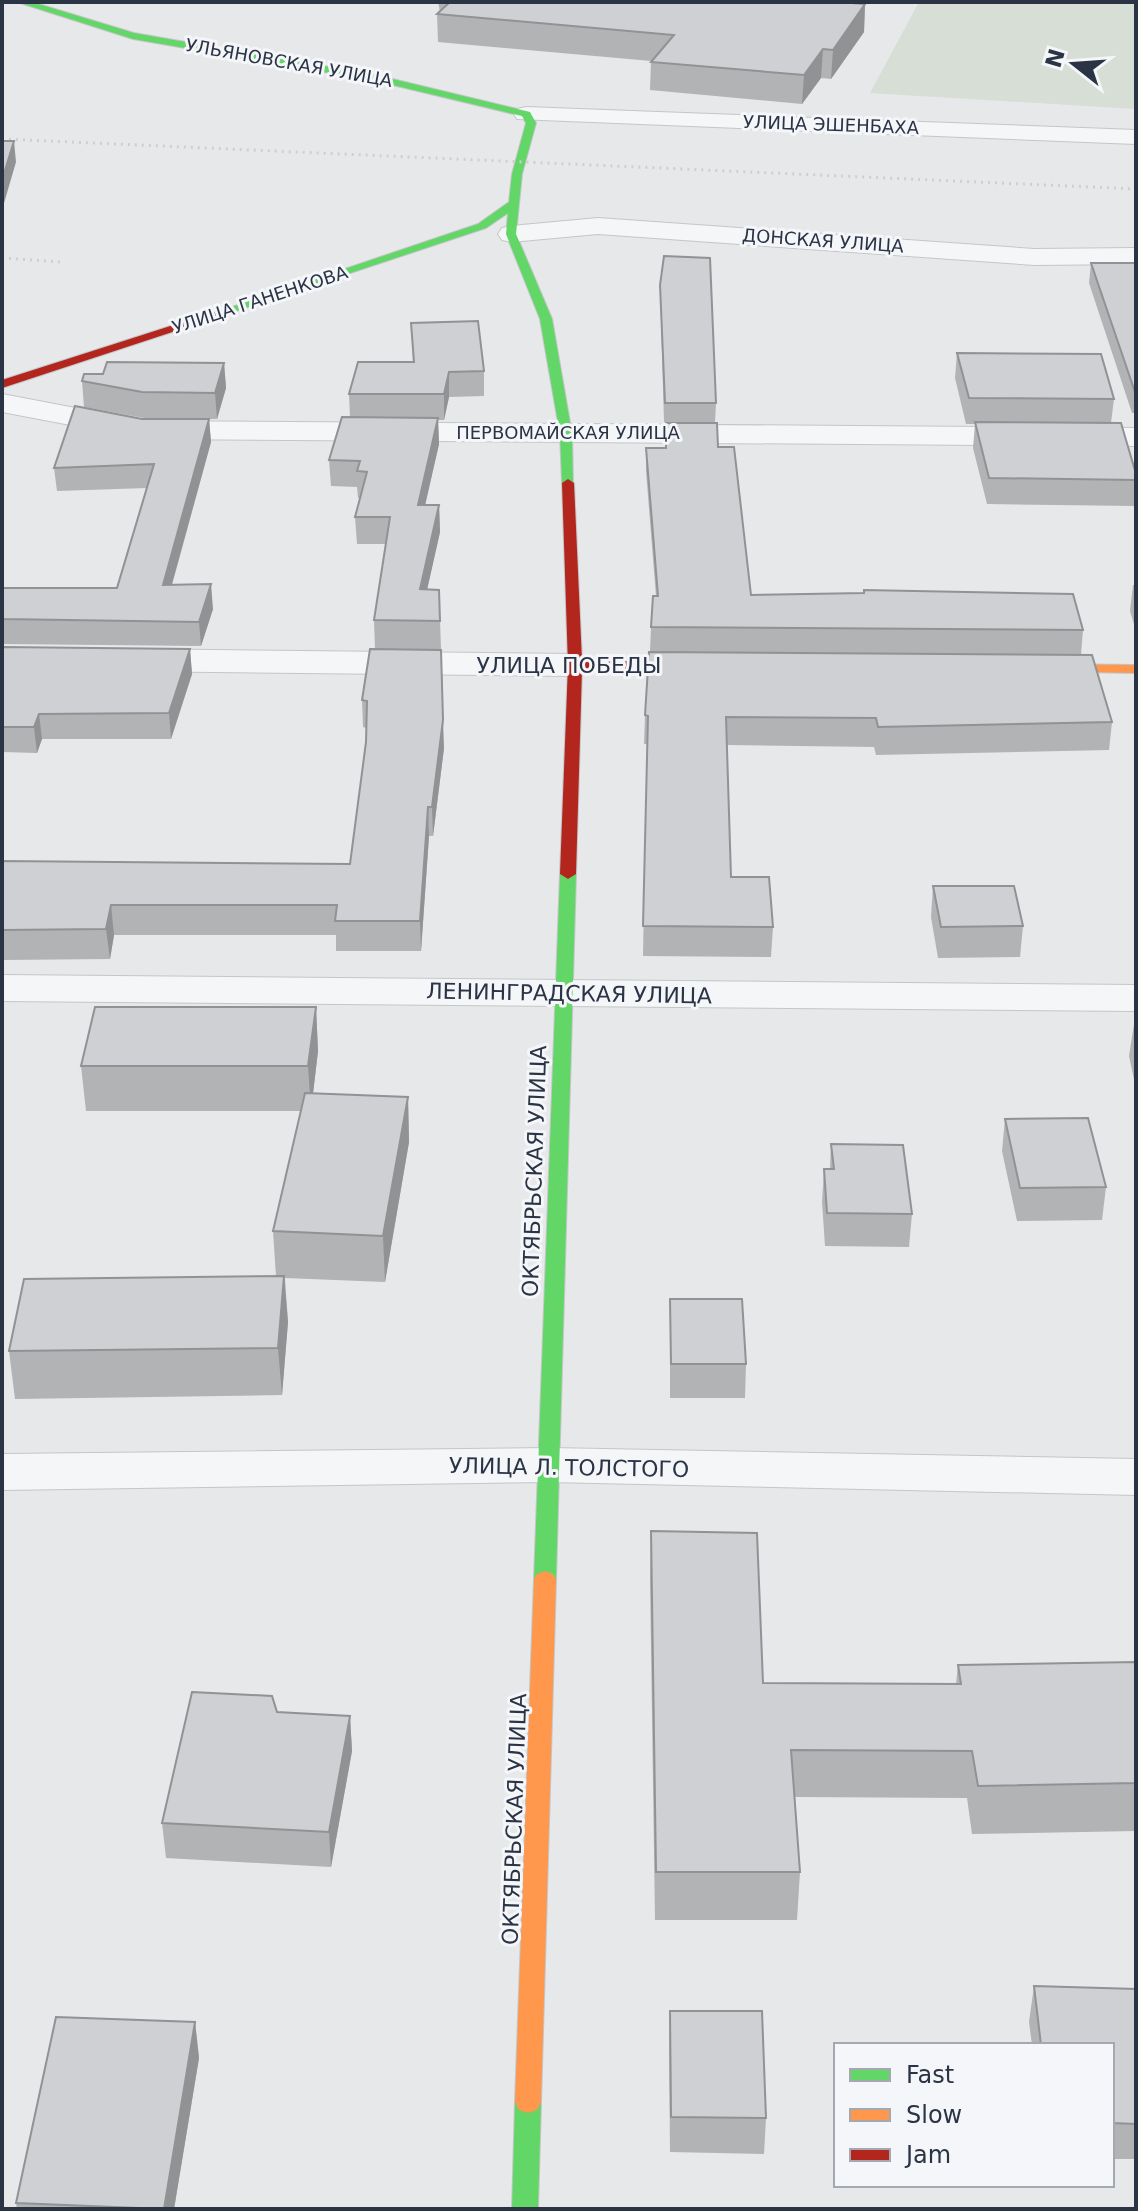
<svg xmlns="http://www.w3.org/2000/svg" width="1138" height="2211" font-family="'DejaVu Sans',sans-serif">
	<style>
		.green { fill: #d6ded6 }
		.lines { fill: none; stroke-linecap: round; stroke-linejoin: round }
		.street-casing { stroke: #c4c6c8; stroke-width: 2 }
		.fast-casing { stroke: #c4c6c8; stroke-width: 2 }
		.slow-casing { stroke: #c4c6c8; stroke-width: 2 }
		.jam-casing { stroke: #c4c6c8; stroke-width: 2 }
		.street { fill: #f5f6f7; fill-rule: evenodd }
		.fast { fill: #63d668; fill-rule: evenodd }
		.slow { fill: #ff974d; fill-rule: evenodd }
		.jam { fill: #b3261e; fill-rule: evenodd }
		.rail { stroke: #cecfd2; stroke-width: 3; stroke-dasharray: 2 5; stroke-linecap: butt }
		.wall { fill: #b1b3b5 }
		.shaded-wall { fill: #909294 }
		.building { fill: #ced0d3; stroke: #909294; stroke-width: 2 }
		.labels { text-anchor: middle; stroke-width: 6; stroke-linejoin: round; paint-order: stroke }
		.far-street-label { font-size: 18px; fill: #2b3445; stroke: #f4f6f9 }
		.street-label { font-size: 22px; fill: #2b3445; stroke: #f4f6f9 }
	</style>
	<rect width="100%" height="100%" fill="#e6e8ea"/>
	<!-- green -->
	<path class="green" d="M919,2H1136V109L870,93Z"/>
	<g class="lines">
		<defs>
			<g id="street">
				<path d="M526,107L1136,130V144L517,119L514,114L517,109Z"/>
				<path d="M598,218L1034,249L1136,248V264L1034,265L598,234L511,242L502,240L498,234L502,228L511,226Z"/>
				<path d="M2,394L144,421L1136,428V446L144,439L2,412Z"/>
				<path d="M129,649L575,654L587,658L593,665L587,672L575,676L129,671L117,667L111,660L117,653Z"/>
				<path d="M2,975L1136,985V1011L2,1001Z"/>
				<path d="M550,1448L1136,1459V1495L550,1482L2,1490V1454Z"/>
			</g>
			<g id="fast">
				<path d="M17,2H32L134,33L376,75L530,112L536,123L522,174L516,234L552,319L572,434L573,486L562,483L560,434L540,319L506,234L508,213L486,228L218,317L208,315L478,224L509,202L512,174L526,123L522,116L376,81L133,39Z"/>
				<path d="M568,869L576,874L556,1579L553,1584L545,1587L537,1584L534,1579L560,874Z"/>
				<path d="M528,2091L537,2094L541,2102L538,2209H512L515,2102L519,2094Z"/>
			</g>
			<g id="slow">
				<path d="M1038,664L1136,665V673L1033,671L1031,668Z"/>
				<path d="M545,1571L553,1574L556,1579L541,2102L537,2110L528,2113L519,2110L515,2102L534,1579L537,1574Z"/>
			</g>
			<g id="jam">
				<path d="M214,312L218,313V317L2,388V380Z"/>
				<path d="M568,479L574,483L582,661L710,662L717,666L710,670L582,669L576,874L568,879L560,874L568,665L562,483Z"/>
			</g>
		</defs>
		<!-- street casing -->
		<use href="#street" class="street-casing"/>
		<!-- fast casing -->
		<use href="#fast" class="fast-casing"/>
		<!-- slow casing -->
		<use href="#slow" class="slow-casing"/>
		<!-- jam casing -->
		<use href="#jam" class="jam-casing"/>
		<!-- street -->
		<use href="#street" class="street"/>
		<!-- fast -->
		<use href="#fast" class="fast"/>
		<!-- slow -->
		<use href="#slow" class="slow"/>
		<!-- jam -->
		<use href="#jam" class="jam"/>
		<!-- rail -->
		<g class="rail">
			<path d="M2,139L1136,189"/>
			<path d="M2,258L61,262"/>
		</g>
	</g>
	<!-- wall -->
	<g class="wall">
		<path d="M438,2H856L855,3L865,4L864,32L831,79L821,78L802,104L650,90L651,61L438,42L437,14L440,12Z"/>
		<path d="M1091,263H1136V413H1132L1089,283Z"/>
		<path d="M660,285L716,403L715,422H664Z"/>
		<path d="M411,323L484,371V396L449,397L444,420H438L439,444L425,505H439L440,532L427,589L439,590L441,649H375L374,620L386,544H357L355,517L360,498H358L357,487L331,486L329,460L350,418L349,394L413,362Z"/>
		<path d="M957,353L1114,399L1111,423L1136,474L1135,506L987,504L973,448L975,424H966L955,378Z"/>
		<path d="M224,363L226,388L217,419L144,418L84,407L82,381L103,374Z"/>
		<path d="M142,419H209L211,442L172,585L213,609L201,646L2,644V588H117L147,488L57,491L54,468Z"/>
		<path d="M666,423L718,447L751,595L1083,630L1081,655L1112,722L1109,750L876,755L874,747L727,745L731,877L773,927L771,957L643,956L647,744H644L645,715L650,652L651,627L656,596L646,471V448H665Z"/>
		<path d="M1133,585H1136V631L1130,611Z"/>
		<path d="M2,647L190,649L192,674L171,739H42L37,753L2,752Z"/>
		<path d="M370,649L444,748L433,836H429L421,951H336V935H114L110,959L2,960V861L350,864L366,742V728L363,727L362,700Z"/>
		<path d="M933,886L1023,926L1020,957L938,958L931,917Z"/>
		<path d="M316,1007L318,1051L313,1093L408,1097L409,1142L385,1282L285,1278L288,1322L282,1395L15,1399L9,1351L276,1276L273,1231L301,1111H86L81,1066Z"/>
		<path d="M1134,1024H1136V1089L1129,1056Z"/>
		<path d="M1005,1119L1106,1187L1102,1220L1017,1221L1002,1151Z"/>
		<path d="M831,1144L912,1214L909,1247L825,1246L822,1202L824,1169H830Z"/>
		<path d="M670,1299L746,1364L745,1398H670Z"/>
		<path d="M651,1531L763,1683L956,1684L958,1665L1136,1662V1831L972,1834L967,1798L795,1797L800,1872L797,1920H655L650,1578Z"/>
		<path d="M277,1712L350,1716L352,1751L331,1867L166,1858L162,1823Z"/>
		<path d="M1034,1986L1136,1989V2159H1112V2045H1032L1029,2022Z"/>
		<path d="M670,2011L766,2118L764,2154L670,2152L669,2046Z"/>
		<path d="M195,2022L199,2058L174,2209H17L16,2203Z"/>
	</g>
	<!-- shaded-wall -->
	<g class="shaded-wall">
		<path d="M865,4L864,32L831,79L833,50Z"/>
		<path d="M823,49L821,78L802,104L804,75Z"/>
		<path d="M14,141L16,162L2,210V180Z"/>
		<path d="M224,363L226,388L217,419L215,393Z"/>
		<path d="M449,372V397L444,420V394Z"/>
		<path d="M438,418L439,444L419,532L418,505Z"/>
		<path d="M209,419L211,442L165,609L163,585Z"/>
		<path d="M439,505L440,532L421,617L420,589Z"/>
		<path d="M211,584L213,609L201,646L199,622Z"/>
		<path d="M190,649L192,674L171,739L169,713Z"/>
		<path d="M39,714L42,739L37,753L34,727Z"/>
		<path d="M443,720L444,748L433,836L432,807Z"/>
		<path d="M428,807L429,836L421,951L420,921Z"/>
		<path d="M111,905L114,935L110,959L106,929Z"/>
		<path d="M316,1007L318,1051L311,1111L308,1066Z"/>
		<path d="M408,1097L409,1142L385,1282L383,1236Z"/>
		<path d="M284,1276L288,1322L282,1395L278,1348Z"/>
		<path d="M350,1716L352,1751L331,1867L329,1832Z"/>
		<path d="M195,2022L199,2058L174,2209H164Z"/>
	</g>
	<!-- building -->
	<g class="building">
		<path d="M450,2H838L865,4L833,50L823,49L804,75L651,62L674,35L437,14Z"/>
		<path d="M2,141H14L2,180Z"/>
		<path d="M664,256L710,258L716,403H665L660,285Z"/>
		<path d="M1091,263H1136V392H1135Z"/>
		<path d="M478,321L484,371L449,372L444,394H349L358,362H414L411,323Z"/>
		<path d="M957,353L1101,354L1114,399L969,398Z"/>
		<path d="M107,362L224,363L215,393L142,392L82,381L84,374H103Z"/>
		<path d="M75,406L142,419H209L163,585L211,584L199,622L2,619V588H117L154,464L54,468Z"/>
		<path d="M342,417L438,418L418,505H439L420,589L439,590L440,621L374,620L390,517H355L367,472L357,471L360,461L329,460Z"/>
		<path d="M975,422L1121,423L1136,474V480L989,478Z"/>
		<path d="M666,423H717L718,447H734L751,595L864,593V590L1073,594L1083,630L651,627L653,596H658L646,448H666Z"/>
		<path d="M2,647L190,649L169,713L39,714L34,727H2Z"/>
		<path d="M370,649L441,650L443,720L432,807H428L420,921H335L337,905H111L106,929L2,930V861L350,864L366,742L367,701L362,700Z"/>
		<path d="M649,652L1092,655L1112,722L878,727L876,718L726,717L731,877H769L773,927L643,926L648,716L645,715Z"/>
		<path d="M933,886H1014L1023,926L941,927Z"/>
		<path d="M95,1007H316L308,1066H81Z"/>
		<path d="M305,1093L408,1097L383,1236L273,1231Z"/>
		<path d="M1088,1118L1106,1187L1020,1188L1005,1119Z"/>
		<path d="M831,1144L903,1145L912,1214L827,1213L824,1169H834Z"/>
		<path d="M284,1276L278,1348L9,1351L24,1279Z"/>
		<path d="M670,1299H742L746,1364H671Z"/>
		<path d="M651,1531L757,1533L763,1683L961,1684L958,1665L1136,1662V1783L978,1786L972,1751L791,1750L800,1872H656Z"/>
		<path d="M192,1692L272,1696L277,1712L350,1716L329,1832L162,1823Z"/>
		<path d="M1034,1986L1136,1989V2124L1112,2123V2045H1041Z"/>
		<path d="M670,2011H762L766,2118L671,2117Z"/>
		<path d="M56,2017L195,2022L164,2209L16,2203Z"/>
	</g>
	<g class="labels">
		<!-- far-street labels -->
		<g class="far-street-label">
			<text transform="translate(289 63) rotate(10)" y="6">УЛЬЯНОВСКАЯ УЛИЦА</text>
			<text transform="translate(831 125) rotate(2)" y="6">УЛИЦА ЭШЕНБАХА</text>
			<text transform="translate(823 241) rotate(4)" y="6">ДОНСКАЯ УЛИЦА</text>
			<text transform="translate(260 300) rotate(-18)" y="6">УЛИЦА ГАНЕНКОВА</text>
			<text x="568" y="439">ПЕРВОМАЙСКАЯ УЛИЦА</text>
		</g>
		<!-- street labels -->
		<g class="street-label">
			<text x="569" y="673">УЛИЦА ПОБЕДЫ</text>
			<text transform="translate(569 993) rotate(1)" y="8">ЛЕНИНГРАДСКАЯ УЛИЦА</text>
			<text transform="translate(534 1171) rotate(-88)" y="8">ОКТЯБРЬСКАЯ УЛИЦА</text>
			<text transform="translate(569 1467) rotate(1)" y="8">УЛИЦА Л. ТОЛСТОГО</text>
			<text transform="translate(514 1819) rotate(-88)" y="8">ОКТЯБРЬСКАЯ УЛИЦА</text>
		</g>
	</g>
	<!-- border -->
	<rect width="1138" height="2211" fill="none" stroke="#2b3445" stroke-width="8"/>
	<!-- legend -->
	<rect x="834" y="2043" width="280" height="144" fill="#f4f6f9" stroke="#a4a8b1" stroke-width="2"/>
	<rect x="850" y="2069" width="40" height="12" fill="#63d668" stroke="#a4a8b1" stroke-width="2"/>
	<text x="906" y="2083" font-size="24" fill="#2b3445">Fast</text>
	<rect x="850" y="2109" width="40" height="12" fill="#ff974d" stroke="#a4a8b1" stroke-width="2"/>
	<text x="906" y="2123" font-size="24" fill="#2b3445">Slow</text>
	<rect x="850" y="2149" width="40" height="12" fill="#b3261e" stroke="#a4a8b1" stroke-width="2"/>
	<text x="906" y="2163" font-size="24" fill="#2b3445">Jam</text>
	<!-- north arrow -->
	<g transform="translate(1074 64) rotate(287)" stroke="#f4f6f9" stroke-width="6" paint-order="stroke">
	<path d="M0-6L14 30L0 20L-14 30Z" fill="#2b3445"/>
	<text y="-12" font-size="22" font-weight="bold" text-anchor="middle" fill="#2b3445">N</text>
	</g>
</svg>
